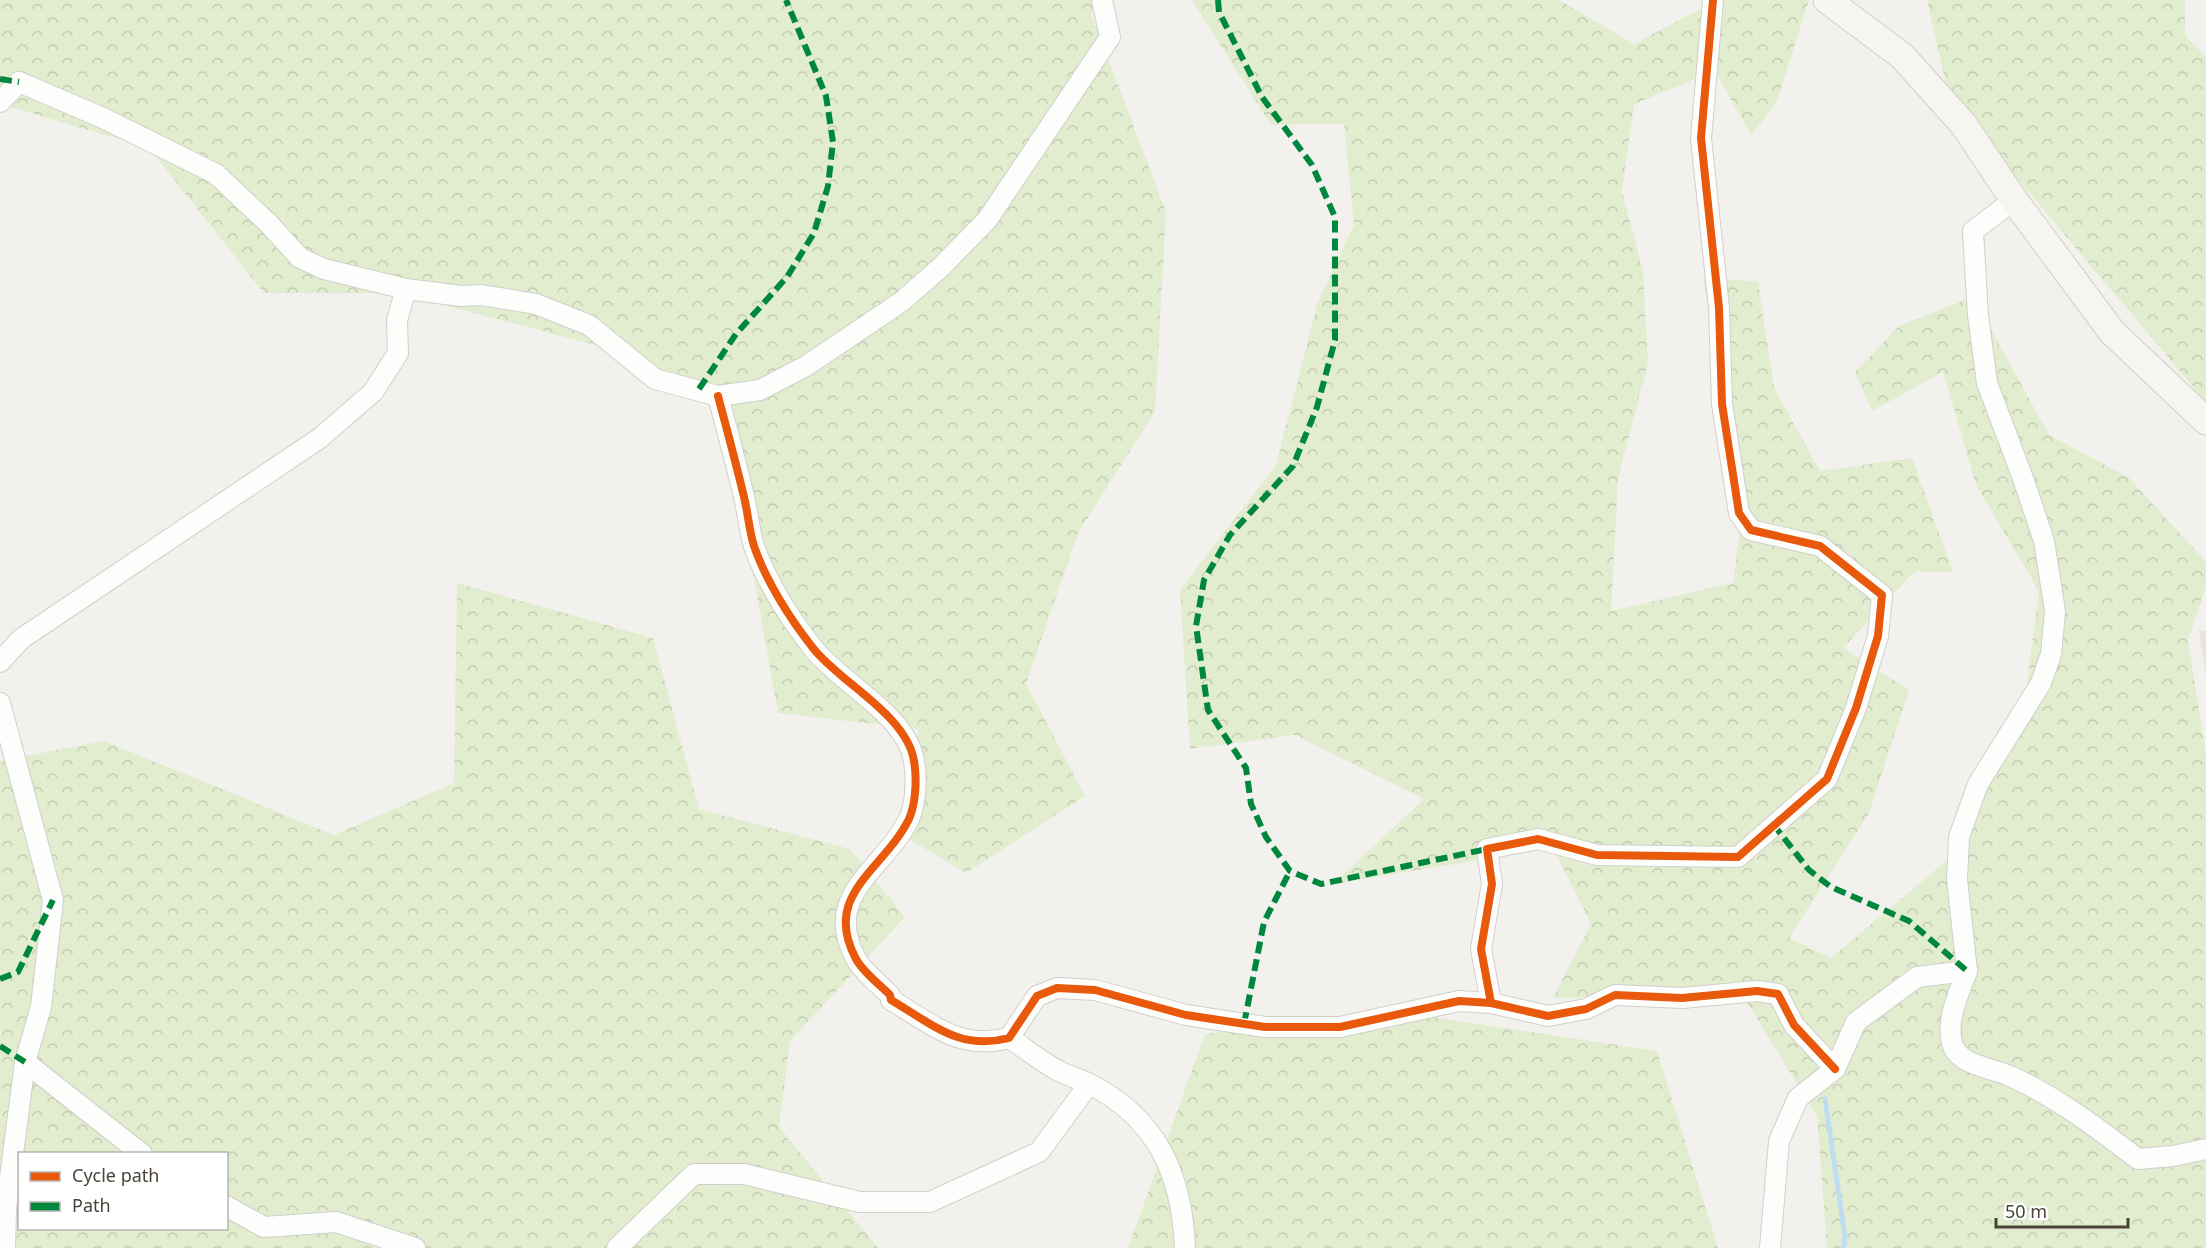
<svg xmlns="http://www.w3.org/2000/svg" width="2206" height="1248" font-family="'Noto Sans',sans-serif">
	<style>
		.education { fill: #e9e4d9 }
		.forest { fill: url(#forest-crowns); fill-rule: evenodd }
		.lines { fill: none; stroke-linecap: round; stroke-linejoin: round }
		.stream { stroke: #bfddef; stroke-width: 5 }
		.street-casing { stroke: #d1cfcb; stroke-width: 22 }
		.secondary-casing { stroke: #d2cec4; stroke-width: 29 }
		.street { stroke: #fdfdfc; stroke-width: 20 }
		.secondary { stroke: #f7f5f1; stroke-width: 27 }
		.quiet { stroke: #00873e; stroke-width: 6; stroke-dasharray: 12 6; stroke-linecap: butt }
		.cycleway-casing { stroke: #fff; stroke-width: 11 }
		.cycleway { stroke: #e8590c; stroke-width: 8 }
	</style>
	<defs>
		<pattern id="forest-crowns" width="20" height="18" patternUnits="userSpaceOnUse" patternTransform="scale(1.5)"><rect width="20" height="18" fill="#e1edce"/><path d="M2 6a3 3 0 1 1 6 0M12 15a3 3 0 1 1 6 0" fill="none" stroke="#c3ccb2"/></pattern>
	</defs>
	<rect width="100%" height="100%" fill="#f3f1ed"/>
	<!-- education -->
	<path class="education" d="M2206,630V676L2199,631Z"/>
	<!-- forest -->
	<g class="forest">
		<path d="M0,0H1093L1092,16L1166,212L1155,411L1078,533L1026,684L1085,796L966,873L902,835L918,729L778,713L724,412L615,350L397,293H264L149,148L0,104Z"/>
		<path d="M1192,0H1559L1634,44L1717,0H1809L1776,104L1751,135L1715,71L1634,104L1622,191L1643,272L1648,363L1618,478L1611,611L1733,583L1742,517L1703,277L1758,282L1774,388L1820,471L1912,458L1953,572L1915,571L1843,648L1909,690L1869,813L1789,938L1831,958L1951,857L2022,722L2039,591L1976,485L1943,372L1872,411L1855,372L1899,326L1973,297L2049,435L2128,477L2206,562V586L2188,640L2206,754V1248H1827L1817,1116L1742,994L1553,998L1591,924L1553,848L1333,884L1424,799L1295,735L1190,749L1180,590L1276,465L1318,302L1354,225L1344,124L1271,125Z"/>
		<path d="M1927,0H2185V35L2206,57V402L1949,98Z"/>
		<path d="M457,583L653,638L699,809L850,849L905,917L790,1041L779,1127L878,1248H0V761L104,741L334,835L454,783ZM20,1154H226V1228H20Z"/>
		<path d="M1390,1011L1657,1051L1718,1248H1128L1205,1034Z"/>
	</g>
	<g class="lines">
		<!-- stream -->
		<path class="stream" d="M1825,1099L1845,1237L1844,1248"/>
		<defs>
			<g id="street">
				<path d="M0,102L19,82L103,118L216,174L269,224L300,258L324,269L406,289L461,296L481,295L536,304L589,325L655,379L718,396L760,390L806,366L901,302L940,268L987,220L1110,37L1102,0"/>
				<path d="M718,396C727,430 736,463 744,497C748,513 749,530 754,546C766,581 790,619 813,648C839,682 907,715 914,761C917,778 916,803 909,819C884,870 821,894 856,959C863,972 879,984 890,995L891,1000C932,1024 959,1051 1009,1038L1037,996L1057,988L1095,990L1186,1015L1265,1027H1340L1459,1001L1491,1003L1548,1016L1586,1009L1615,995L1682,998L1757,991L1778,994L1794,1025L1835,1069"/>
				<path d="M0,662L21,639L320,438L373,392L398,353L397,320L406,289"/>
				<path d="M0,703L53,900L41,1007L25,1062L6,1208L5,1248"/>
				<path d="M1967,971C1959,993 1946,1019 1952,1043C1957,1065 1992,1068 2010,1076C2057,1097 2097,1128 2138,1159L2173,1156L2206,1149"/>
				<path d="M1491,1003L1481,949L1492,884L1487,849L1538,839L1597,855L1738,857L1827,779L1856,708L1878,636L1882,595L1820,546L1751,530L1739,513L1722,404L1719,308L1701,138L1713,0"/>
				<path d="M1009,1038C1025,1048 1041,1062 1059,1071C1068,1076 1079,1079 1088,1083C1157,1118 1182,1174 1185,1248"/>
				<path d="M25,1062L142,1154"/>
				<path d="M226,1206L264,1227L336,1222L415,1248"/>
				<path d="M617,1248L694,1174H744L860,1202H930L1039,1152L1089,1084"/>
				<path d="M1770,1248L1779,1141L1798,1098L1835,1069L1856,1022L1917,977L1967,971L1957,879L1959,837L1978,784L2041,683L2051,654L2055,611L2044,541L2024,481L1987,383L1978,315L1973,231L2014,200"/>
			</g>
			<path id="secondary" d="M1827,0L1902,56L1964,125L2014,200L2112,332L2206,421"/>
		</defs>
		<!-- street casing -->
		<use href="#street" class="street-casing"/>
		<!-- secondary casing -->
		<use href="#secondary" class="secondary-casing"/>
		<!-- street -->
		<use href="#street" class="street"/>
		<!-- secondary -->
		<use href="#secondary" class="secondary"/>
		<!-- quiet -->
		<g class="quiet">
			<path d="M1218,0L1219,12L1262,97L1312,165L1335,217V340L1317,407L1293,466L1230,535L1204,580L1196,626L1208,710L1246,768L1251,804L1266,837L1290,871L1321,884L1487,849"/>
			<path d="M0,79L19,82"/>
			<path d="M699,389L736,334L787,277L814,233L828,186L833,142L826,96L786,0"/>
			<path d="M1773,824L1809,870L1831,887L1909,921L1967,971"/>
			<path d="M0,979L18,972L53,900"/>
			<path d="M1244,1024L1264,922L1290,871"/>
			<path d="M0,1046L25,1062"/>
		</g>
		<defs>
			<g id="cycleway">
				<path d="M718,396C727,430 736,463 744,497C748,513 749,530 754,546C766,581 790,619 813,648C839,682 907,715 914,761C917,778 916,803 909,819C884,870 821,894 856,959C863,972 879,984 890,995L891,1000C932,1024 959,1051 1009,1038L1037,996L1057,988L1095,990L1186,1015L1265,1027H1340L1459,1001L1491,1003L1548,1016L1586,1009L1615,995L1682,998L1757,991L1778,994L1794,1025L1835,1069"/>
				<path d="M1491,1003L1481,949L1492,884L1487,849L1538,839L1597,855L1738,857L1827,779L1856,708L1878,636L1882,595L1820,546L1751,530L1739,513L1722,404L1719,308L1701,138L1713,0"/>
			</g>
		</defs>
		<!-- cycleway casing -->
		<use href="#cycleway" class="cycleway-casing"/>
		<!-- cycleway -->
		<use href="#cycleway" class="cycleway"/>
	</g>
	<!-- legend -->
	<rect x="18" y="1152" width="210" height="78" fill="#ffffff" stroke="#b7b4b0" stroke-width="1.5"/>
	<rect x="30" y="1172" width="30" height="9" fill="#e8590c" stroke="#b7b4b0" stroke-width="1.5"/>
	<text x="72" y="1182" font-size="18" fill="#4a4339">Cycle path</text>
	<rect x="30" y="1202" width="30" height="9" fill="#00873e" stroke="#b7b4b0" stroke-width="1.5"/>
	<text x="72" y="1212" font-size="18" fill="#4a4339">Path</text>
	<!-- scale -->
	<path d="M1996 1218v9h132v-9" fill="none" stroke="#4a4339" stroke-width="3"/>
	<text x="2005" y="1218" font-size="18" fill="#4a4339" stroke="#ffffff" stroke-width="4.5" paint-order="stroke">50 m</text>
</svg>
